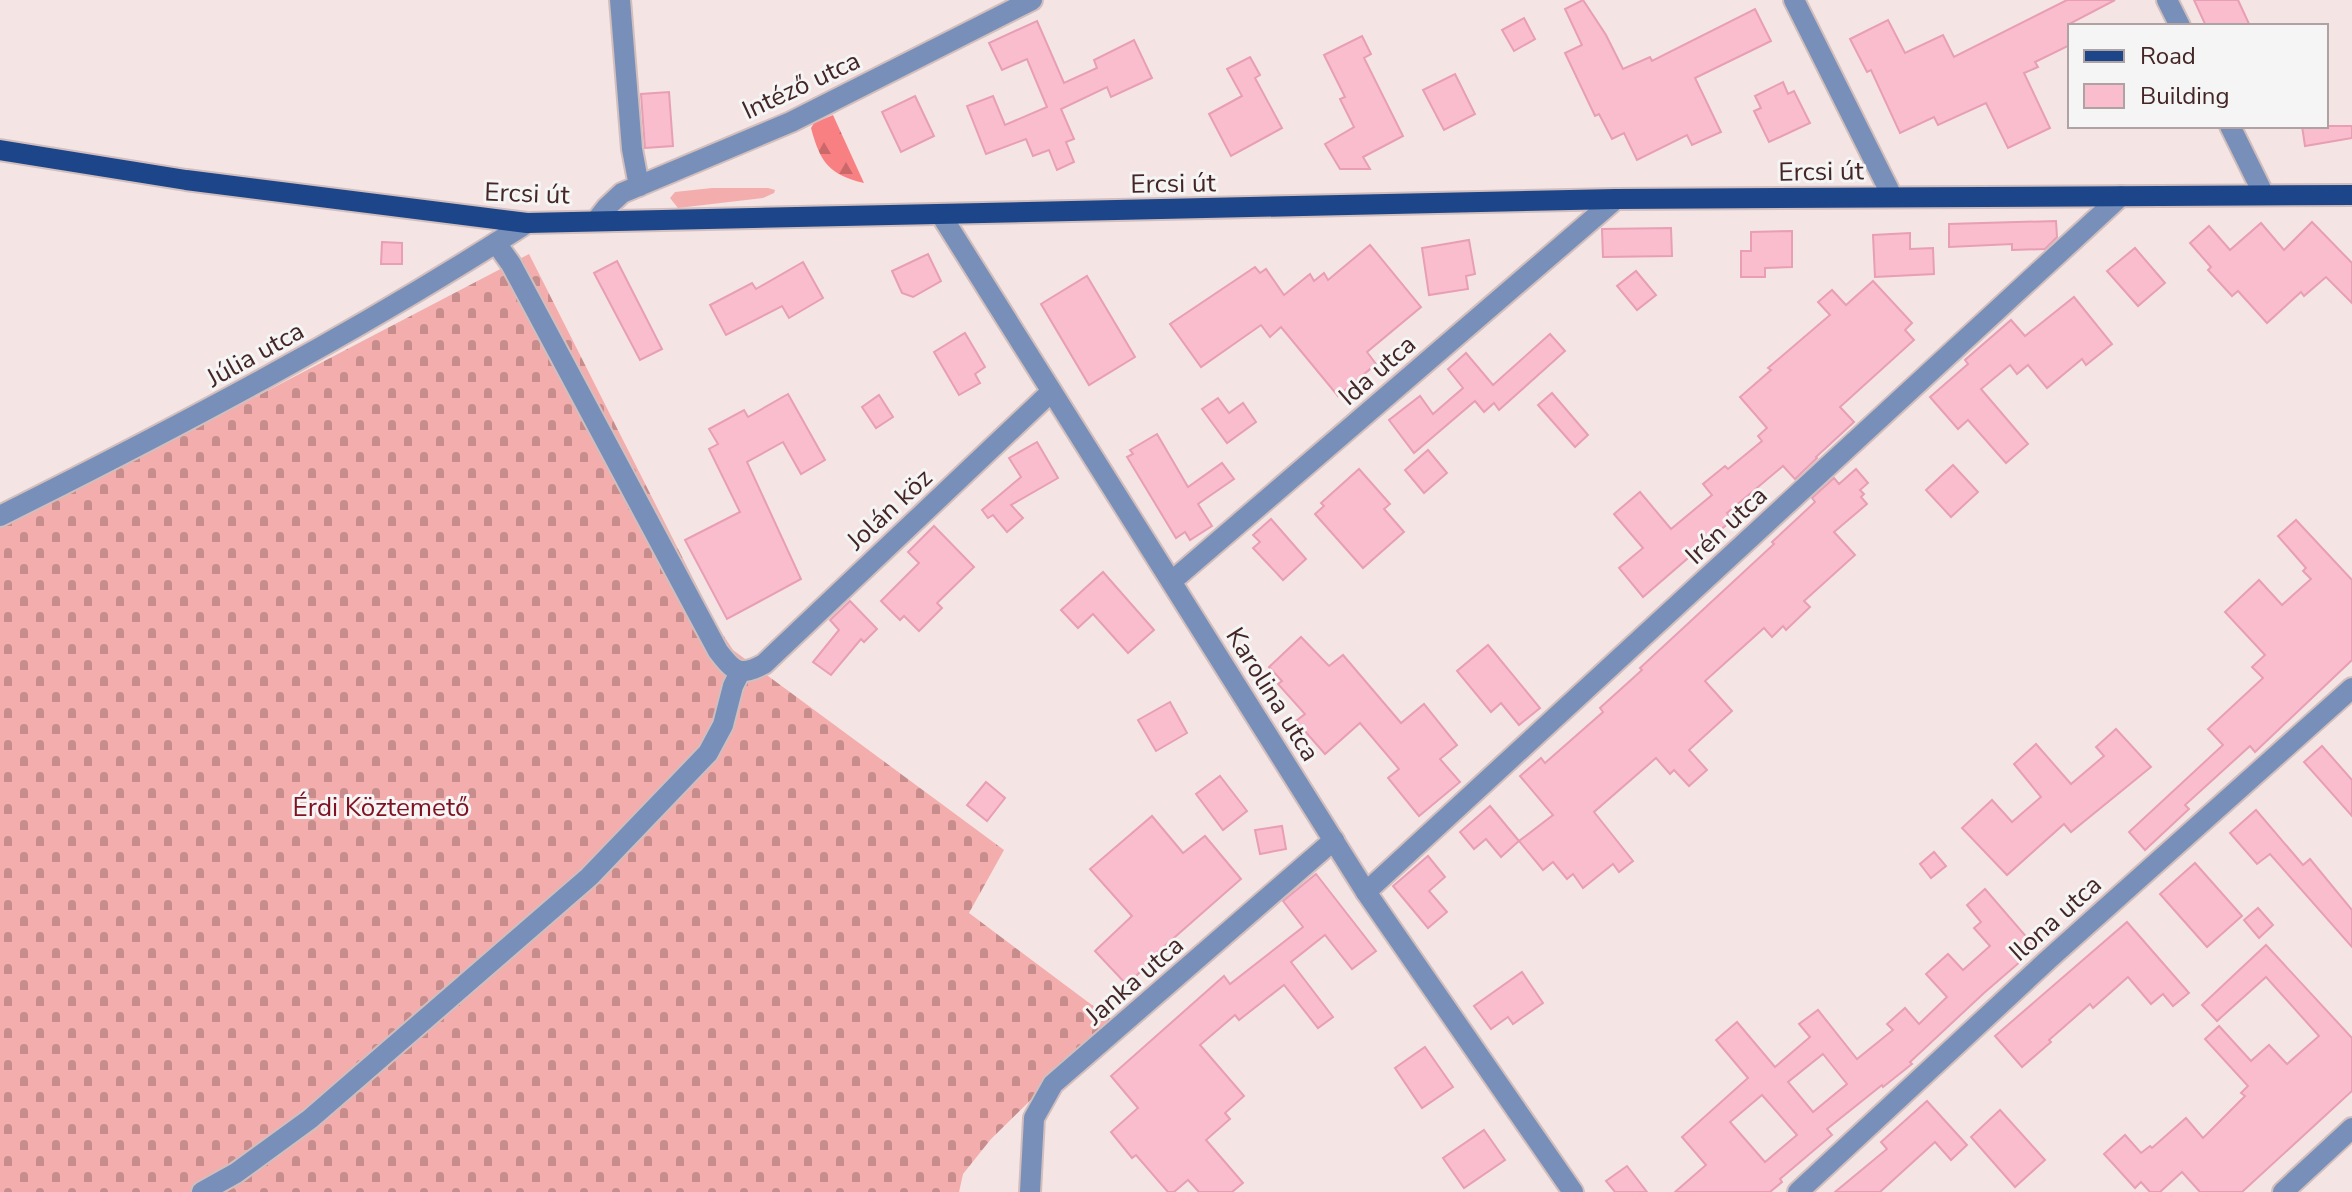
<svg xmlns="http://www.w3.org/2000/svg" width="2352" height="1192" font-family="'Nunito Sans',sans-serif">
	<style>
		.green { fill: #f3adac }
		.forest { fill: url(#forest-firs) }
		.cemetery { fill: url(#cemetery-stones) }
		.building { fill: #fabdce; stroke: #e89eb4; stroke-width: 2; fill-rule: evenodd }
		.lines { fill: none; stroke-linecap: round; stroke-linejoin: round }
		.minor-casing { stroke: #d1bebd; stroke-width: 24 }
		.major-casing { stroke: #d1bebd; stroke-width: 24 }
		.minor { stroke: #7890b9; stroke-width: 20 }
		.major { stroke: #1c458a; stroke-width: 20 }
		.labels { text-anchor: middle; stroke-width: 6; stroke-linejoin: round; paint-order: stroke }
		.street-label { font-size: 26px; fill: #442626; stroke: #f5f5f5 }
		.park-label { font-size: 26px; fill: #7f1121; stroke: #f5f5f5 }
	</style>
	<defs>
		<pattern id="forest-firs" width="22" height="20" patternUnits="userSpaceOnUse" patternTransform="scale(2)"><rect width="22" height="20" fill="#f98082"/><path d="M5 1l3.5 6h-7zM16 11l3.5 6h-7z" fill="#cb696a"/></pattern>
		<pattern id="cemetery-stones" width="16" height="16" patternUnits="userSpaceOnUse" patternTransform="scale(2)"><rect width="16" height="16" fill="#f3adac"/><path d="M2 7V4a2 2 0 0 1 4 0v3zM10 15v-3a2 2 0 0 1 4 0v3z" fill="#c68d8c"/></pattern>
	</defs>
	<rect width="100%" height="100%" fill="#f4e4e3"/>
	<!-- green -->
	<path class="green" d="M712,188H768L775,190L774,193L763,198L678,208L670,198L675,192Z"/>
	<!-- forest -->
	<path class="forest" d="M833,115L864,183C829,175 820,162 811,128L814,123Z"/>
	<!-- cemetery -->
	<path class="cemetery" d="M529,254L716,624L733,650L1004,850L969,913L1112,1020L991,1139L963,1174L959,1192H0V524L127,464Z"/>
	<!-- building -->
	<g class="building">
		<path d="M1583,0L1606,35L1623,69L1650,57L1652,61L1755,9L1771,41L1695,78L1721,132L1692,145L1687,135L1637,160L1624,133L1612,139L1599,114L1595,116L1565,53L1582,45L1565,9Z"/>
		<path d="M2067,0H2115L2069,24L2070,45L2035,62L2038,67L2024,73L2050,128L2008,148L1986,103L1938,125L1934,117L1900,133L1871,70L1867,72L1850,39L1888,20L1905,53L1943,35L1954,57Z"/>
		<path d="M2194,0H2238L2250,26H2206Z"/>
		<path d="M1524,18L1535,39L1514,51L1502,30Z"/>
		<path d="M1037,21L1064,83L1097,68L1094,60L1134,40L1152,78L1111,97L1107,87L1061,109L1074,139L1066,142L1074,162L1057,170L1049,150L1033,156L1026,139L986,154L967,106L993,96L1005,125L1047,107L1027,59L1002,70L989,43Z"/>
		<path d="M1362,36L1371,54L1364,58L1403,136L1363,157L1370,169H1340L1325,144L1354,127L1340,99L1345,97L1324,55Z"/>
		<path d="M1250,57L1260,75L1255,78L1282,128L1231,156L1209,114L1242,96L1227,69Z"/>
		<path d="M1455,74L1475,114L1444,130L1423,90Z"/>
		<path d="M1783,82L1788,94L1794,91L1810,123L1769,142L1754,111L1761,108L1755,96Z"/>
		<path d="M669,92L673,146L645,148L641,94Z"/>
		<path d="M915,96L934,136L901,152L882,112Z"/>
		<path d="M2302,126H2352V138L2305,146Z"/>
		<path d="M2056,221L2057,237L2045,249L2012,250V244L1949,247V224Z"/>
		<path d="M2312,222L2352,263V303L2326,277L2304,296L2301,292L2267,323L2238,291L2232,296L2208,270L2211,267L2190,243L2209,226L2230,250L2261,223L2284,250Z"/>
		<path d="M1671,228L1672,256L1603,257L1602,229Z"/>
		<path d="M1792,231V267L1765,268V277H1741V251H1751V232Z"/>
		<path d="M1910,233V249L1933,248L1934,274L1875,277L1873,235Z"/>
		<path d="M1469,240L1475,274L1466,276L1468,289L1429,295L1422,248Z"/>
		<path d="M382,242L402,243V264H381Z"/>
		<path d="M1370,245L1421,307L1367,352L1376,364L1338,396L1281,327L1270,337L1261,325L1201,367L1170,324L1255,267L1260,273L1266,269L1284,295L1310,274L1314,281L1324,273L1328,280Z"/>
		<path d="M2135,248L2165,283L2138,306L2107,271Z"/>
		<path d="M928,254L941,281L913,297L902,293L892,271Z"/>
		<path d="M617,261L662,349L640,360L594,273Z"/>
		<path d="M803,262L823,298L789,318L782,306L726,335L710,305L752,283L756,289Z"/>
		<path d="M1636,271L1656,295L1637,310L1617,286Z"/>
		<path d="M1087,276L1135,357L1089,385L1041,304Z"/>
		<path d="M1873,281L1912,323L1905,330L1914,340L1840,407L1854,422L1816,457L1817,458L1795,479L1783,466L1727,513L1732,520L1643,597L1619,568L1643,548L1614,514L1640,492L1671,529L1712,495L1703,484L1725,466L1728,469L1762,441L1758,436L1767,428L1740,397L1771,370L1768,368L1830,315L1818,302L1832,290L1846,305Z"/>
		<path d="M2074,297L2112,344L2086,365L2082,359L2047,388L2028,365L2017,374L2010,365L1981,389L2028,444L2006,463L1968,420L1958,429L1930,397L1968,364L1965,360L2011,320L2025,336Z"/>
		<path d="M965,333L985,367L975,374L980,383L959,395L934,352Z"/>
		<path d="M1550,334L1565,351L1499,410L1494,403L1484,412L1475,401L1414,453L1389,420L1420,396L1433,414L1463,388L1448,369L1466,353L1493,385Z"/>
		<path d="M1552,393L1588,435L1575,447L1538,405Z"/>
		<path d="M788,394L825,460L801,474L783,442L747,462L801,579L727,619L685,540L740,512L709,449L718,444L709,429L744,410L748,417Z"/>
		<path d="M879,395L893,417L876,428L862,407Z"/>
		<path d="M1218,398L1229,413L1243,403L1256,422L1227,443L1202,409Z"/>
		<path d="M1157,434L1188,487L1222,463L1234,479L1198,504L1212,526L1190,540L1185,532L1176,538L1127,457L1133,454L1130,450Z"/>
		<path d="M1037,442L1058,478L1011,505L1023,518L1007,532L993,515L988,518L982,510L1021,477L1009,458Z"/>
		<path d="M1428,450L1447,473L1424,493L1405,470Z"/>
		<path d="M1953,465L1978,492L1951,517L1926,490Z"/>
		<path d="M1359,469L1390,504L1384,509L1404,532L1363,568L1315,514L1324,506L1321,503Z"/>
		<path d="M1856,469L1868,483L1860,490L1864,494L1861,497L1867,504L1834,532L1855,555L1804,601L1810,607L1786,630L1783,626L1772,637L1764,628L1705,681L1732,711L1689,750L1707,770L1689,786L1674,770L1670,774L1656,758L1594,812L1633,861L1619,872L1613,864L1583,888L1573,874L1567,879L1553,862L1543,870L1519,841L1553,815L1520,776L1541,758L1545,763L1603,712L1600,708L1642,670L1640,668L1774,544L1772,542L1815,502L1812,498L1834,478L1839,484Z"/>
		<path d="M1271,519L1306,559L1283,580L1253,548L1260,542L1253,535Z"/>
		<path d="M2296,520L2352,580V660L2255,752L2250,746L2185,805L2189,809L2145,850L2129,832L2223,745L2208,729L2263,678L2252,667L2265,655L2225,612L2259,580L2282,605L2311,579L2303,571L2306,568L2278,536Z"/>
		<path d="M934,526L974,567L937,603L942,608L919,631L904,616L900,620L881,601L919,563L908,552Z"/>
		<path d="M1103,572L1154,630L1128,653L1093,614L1078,628L1061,610Z"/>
		<path d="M850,601L877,629L864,642L861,639L831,675L813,662L839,630L830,620Z"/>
		<path d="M1301,637L1329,666L1343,655L1401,723L1424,704L1457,745L1440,759L1460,782L1419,816L1388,778L1399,769L1360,723L1325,754L1296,721L1305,714L1278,684L1282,681L1269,667Z"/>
		<path d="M1488,645L1540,708L1519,725L1501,703L1491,712L1457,671Z"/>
		<path d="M1170,702L1187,733L1156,751L1138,720Z"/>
		<path d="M2116,729L2151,767L2071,832L2064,824L2007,875L1962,828L1992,800L2012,822L2041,797L2014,764L2036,744L2071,784L2104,756L2096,747Z"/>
		<path d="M2322,746L2352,780V816L2304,762Z"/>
		<path d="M1220,776L1247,811L1223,830L1196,794Z"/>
		<path d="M986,782L1005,798L987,821L967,805Z"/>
		<path d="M1490,806L1519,841L1501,857L1486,839L1474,849L1460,832Z"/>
		<path d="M2256,810L2303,865L2310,859L2352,910V947L2270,854L2257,864L2230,833Z"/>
		<path d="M1152,816L1183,853L1205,836L1241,879L1151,958L1152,960L1127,985L1095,951L1132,916L1090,869Z"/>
		<path d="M1282,826L1286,849L1260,854L1255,830Z"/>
		<path d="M1934,852L1946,866L1931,878L1920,864Z"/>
		<path d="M1428,856L1445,877L1429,891L1447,912L1428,928L1393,886Z"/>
		<path d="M2195,863L2242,916L2207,947L2160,894Z"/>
		<path d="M1316,874L1376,951L1352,969L1325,935L1291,962L1333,1017L1318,1028L1284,985L1239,1020L1235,1015L1200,1045L1244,1096L1225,1113L1230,1119L1206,1140L1243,1183L1232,1192H1199L1188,1180L1174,1192H1168L1136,1155L1132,1158L1111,1132L1138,1108L1111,1076L1224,976L1230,984L1303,927L1283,901Z"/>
		<path d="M1985,889L2036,948L1984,993L1910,1062L1912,1064L1883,1087L1882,1085L1827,1129L1832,1135L1780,1179L1782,1182L1770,1192H1675L1706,1165L1682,1137L1748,1078L1716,1040L1737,1022L1775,1067L1810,1037L1799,1024L1818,1010L1857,1059L1893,1030L1887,1024L1905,1008L1919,1024L1947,997L1926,974L1948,954L1963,970L1990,946L1974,928L1981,922L1967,905ZM1823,1054L1847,1084L1813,1112L1788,1082ZM1762,1095L1797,1135L1765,1162L1730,1122Z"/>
		<path d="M2258,908L2273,925L2259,938L2244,920Z"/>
		<path d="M2127,922L2189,993L2173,1006L2163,994L2151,1004L2128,977L2093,1008L2090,1004L2049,1040L2051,1042L2022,1067L1995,1036Z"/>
		<path d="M2266,945L2352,1038V1091L2242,1192H2200L2182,1172L2160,1192H2150L2141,1182L2135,1188L2104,1154L2125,1135L2141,1153L2150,1146L2152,1148L2186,1118L2203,1138L2245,1096L2241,1093L2248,1086L2205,1039L2219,1026L2251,1061L2269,1045L2287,1064L2319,1036L2266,977L2217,1021L2202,1005Z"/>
		<path d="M1522,972L1543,1003L1513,1024L1508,1017L1491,1029L1474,1006Z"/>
		<path d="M1425,1047L1453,1087L1422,1108L1395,1068Z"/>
		<path d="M1927,1101L1967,1145L1951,1160L1935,1142L1880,1192H1835L1887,1149L1881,1142Z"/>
		<path d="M2000,1110L2045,1160L2015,1187L1971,1137Z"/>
		<path d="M1484,1130L1505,1160L1464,1188L1443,1158Z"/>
		<path d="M1627,1166L1647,1192H1615L1606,1181Z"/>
	</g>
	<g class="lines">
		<defs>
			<g id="minor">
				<path d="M620,0L632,149L639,186"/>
				<path d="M1794,0L1892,196"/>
				<path d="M2167,0L2180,26"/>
				<path d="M2230,126L2264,195"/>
				<path d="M941,215L1366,892L1573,1192"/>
				<path d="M596,221L607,207L622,193L791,122L1032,0"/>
				<path d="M496,243L511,264L718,651C734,672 740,677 764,664L1051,392"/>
				<path d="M0,516C180,426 358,332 527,223"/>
				<path d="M1172,581L1616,199"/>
				<path d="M1366,892L2121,196"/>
				<path d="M202,1192L236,1173L310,1119L589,877L708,753L723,725L733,686L740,672"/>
				<path d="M1030,1192L1034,1118L1053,1084L1334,840"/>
				<path d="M1798,1192L2050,958L2352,688"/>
				<path d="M2283,1192L2352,1128"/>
			</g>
			<path id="major" d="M0,150L186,180L527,223L1616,199L2352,195"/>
		</defs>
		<!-- minor casing -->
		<use href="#minor" class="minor-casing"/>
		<!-- major casing -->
		<use href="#major" class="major-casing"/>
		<!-- minor -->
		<use href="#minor" class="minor"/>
		<!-- major -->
		<use href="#major" class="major"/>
	</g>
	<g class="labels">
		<!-- street labels -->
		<g class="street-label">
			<text transform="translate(801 85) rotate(-25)" y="9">Intéző utca</text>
			<text transform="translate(1821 171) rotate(-1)" y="9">Ercsi út</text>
			<text transform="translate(1173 183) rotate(-1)" y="9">Ercsi út</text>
			<text transform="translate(527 193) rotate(2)" y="9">Ercsi út</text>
			<text transform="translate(255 354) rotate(-29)" y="9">Júlia utca</text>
			<text transform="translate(1377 370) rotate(-41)" y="9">Ida utca</text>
			<text transform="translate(889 509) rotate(-43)" y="9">Jolán köz</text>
			<text transform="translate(1726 525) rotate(-43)" y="9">Irén utca</text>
			<text transform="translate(1273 694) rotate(58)" y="9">Karolina utca</text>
			<text transform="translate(2055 918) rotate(-42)" y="9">Ilona utca</text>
			<text transform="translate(1134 980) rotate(-41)" y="9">Janka utca</text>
		</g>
		<!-- park labels -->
		<g class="park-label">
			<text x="381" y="816">Érdi Köztemető</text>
		</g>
	</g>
	<!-- legend -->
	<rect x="2068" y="24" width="260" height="104" fill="#f5f5f5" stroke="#aea2a2" stroke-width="2"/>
	<rect x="2084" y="50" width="40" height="12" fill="#1c458a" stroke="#aea2a2" stroke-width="2"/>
	<text x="2140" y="64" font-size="24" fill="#442626">Road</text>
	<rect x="2084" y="84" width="40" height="24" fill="#fabdce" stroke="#aea2a2" stroke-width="2"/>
	<text x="2140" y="104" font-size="24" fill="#442626">Building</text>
</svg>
